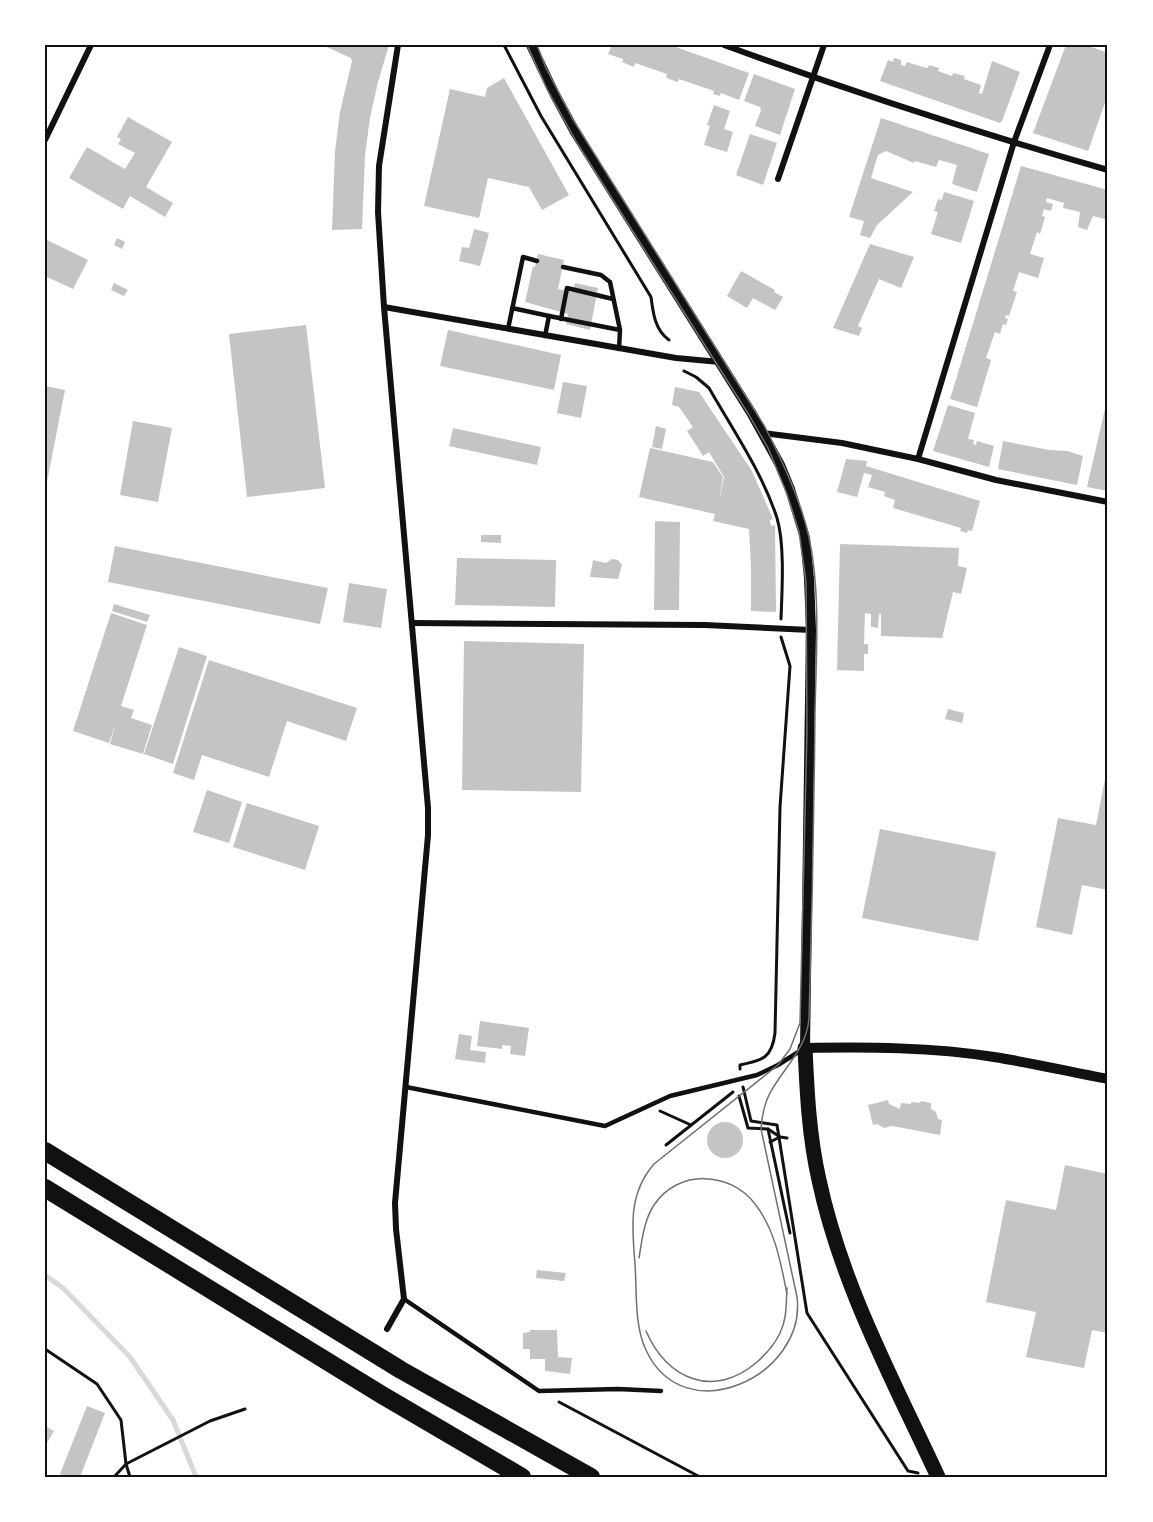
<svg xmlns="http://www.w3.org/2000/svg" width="1153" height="1522" font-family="Mulish,sans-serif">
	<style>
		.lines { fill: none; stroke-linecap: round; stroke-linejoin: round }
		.stream { stroke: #d9d9d9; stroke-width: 5 }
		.building { fill: #c4c4c4 }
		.path { stroke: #111; stroke-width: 3 }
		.service { stroke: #111; stroke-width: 4.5 }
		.minor { stroke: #111; stroke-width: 6 }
		.tertiary { stroke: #111; stroke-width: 10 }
		.primary { stroke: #111; stroke-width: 15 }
		.motorway { stroke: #111; stroke-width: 18 }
		.tram { stroke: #707070; stroke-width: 1.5 }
		.neatline { fill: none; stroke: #111; stroke-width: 2 }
	</style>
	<rect width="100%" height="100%" fill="#fff"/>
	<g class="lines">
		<!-- stream -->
		<path class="stream" d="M45,1275L63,1288L130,1357L173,1420L196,1477"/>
	</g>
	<!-- building -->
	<g class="building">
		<path d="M322,45H389L378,82L370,118L365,155L362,229L332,230L335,151L340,112L352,61L351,58Z"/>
		<path d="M612,45H670L749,73L739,100L721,93L720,96L713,94L714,91L679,79L678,82L666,78L667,74L635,63L634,67L622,62L623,59L608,54Z"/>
		<path d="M1066,45H1086L1108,53V94L1088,151L1033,133Z"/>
		<path d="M894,58L901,60V65L905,66L907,62L923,67L928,68L929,65L939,68L938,71L952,76L953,73L965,76L964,79L981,85L979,93L982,94L992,61L1020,72L1002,121L1000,123L880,81L888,60L893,62Z"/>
		<path d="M754,74L795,89L780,135L755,126L761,110L760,107L744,101Z"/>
		<path d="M504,78L569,195L542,210L529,187L488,178L479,218L424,206L450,89L485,97L487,88Z"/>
		<path d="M714,105L730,111L724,129L733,132L727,152L704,145L710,126L707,125Z"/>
		<path d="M128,117L172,142L146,187L173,203L165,217L130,196L123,209L69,178L87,147L125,169L135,153L118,144L121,139L117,137Z"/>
		<path d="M881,118L989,154L977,192L952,184L957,165L939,160L936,167L915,161L914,163L886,151L878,155L871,178L913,192L877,225L870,238L860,235L864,221L849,217Z"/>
		<path d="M750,134L777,143L763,185L736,175Z"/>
		<path d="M1021,166L1108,190V220L1093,216L1087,230L1078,227L1080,212L1063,208L1064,203L1047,198L1046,202L1053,204L1051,211L1044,209L1042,216L1045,217L1040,234L1037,232L1030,254L1044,258L1038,278L1019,272L1013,291L1017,292L1009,316L1006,315L1005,318L1008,319L1006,325L1003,324L1000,334L995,332L986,358L991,360L977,407L950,399Z"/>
		<path d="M944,192L974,201L961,243L931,234L938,212L934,211L938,199L942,200Z"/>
		<path d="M474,229L489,233L480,266L459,261L462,247L469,248Z"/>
		<path d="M117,238L125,242L122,249L114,245Z"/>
		<path d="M45,239L88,260L73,289L45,276Z"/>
		<path d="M870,244L914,257L901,288L879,279L858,326L862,328L859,336L833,328Z"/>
		<path d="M538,254L564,260L558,289L573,292L575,283L598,288L590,330L566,324L568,314L525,302L533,266L535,267Z"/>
		<path d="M741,271L775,290L774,292L783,297L775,310L753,298L747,308L727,296Z"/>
		<path d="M114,283L128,290L124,296L111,290Z"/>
		<path d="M306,325L325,488L247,497L229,334Z"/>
		<path d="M448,330L561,355L554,390L440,366Z"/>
		<path d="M563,382L587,386L581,418L557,413Z"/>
		<path d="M45,386L65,390L46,487H45Z"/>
		<path d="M675,387L699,392L752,471L773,519L770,520L771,526L775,525L776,612L751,611V568L749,529L713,521L715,514L639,497L650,448L713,462L723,477L719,502L724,477L709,452L703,456L687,431L693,427L679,407L672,405Z"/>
		<path d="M1107,400H1108V491L1087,487Z"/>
		<path d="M948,405L975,413L968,439L974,440L973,444L976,445L977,441L994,446L989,467L933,451Z"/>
		<path d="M133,421L172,428L158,502L120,495Z"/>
		<path d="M656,426L666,429L662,449L652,447Z"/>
		<path d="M453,428L541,447L537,465L449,446Z"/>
		<path d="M1003,441L1049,450L1067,451L1083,456L1077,485L998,469Z"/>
		<path d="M846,459L867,461L866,466L980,501L972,531L968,530L967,533L960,531L961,528L893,508L895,500L884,496L885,492L868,487L872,475L864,473L857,497L837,492Z"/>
		<path d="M655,521L680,522L679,610H654Z"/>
		<path d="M481,535H501V543L481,542Z"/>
		<path d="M840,544L959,548L958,566L967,568L961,594L953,592L942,638L881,636V614H879L878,628L871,627V614L865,613L864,644H868V654H864V671L837,670Z"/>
		<path d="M115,546L328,588L320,624L108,582Z"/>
		<path d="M457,558L556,560L555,607L455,605Z"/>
		<path d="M612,559L618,560L622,565L618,579L590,577L593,560L606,563Z"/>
		<path d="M349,583L387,589L381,628L343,622Z"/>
		<path d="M114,604L150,615L147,622L112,611Z"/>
		<path d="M111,613L147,625L121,706L134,710L131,718L152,725L143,754L110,744L115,725L109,743L73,731Z"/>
		<path d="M464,641L584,644L581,792L462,790Z"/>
		<path d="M179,647L207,656L173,764L144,754Z"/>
		<path d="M209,660L357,708L346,741L287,721L269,777L202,755L194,780L173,773Z"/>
		<path d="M948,709L964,713L962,723L945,719Z"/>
		<path d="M1107,769L1108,890L1082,885L1072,935L1036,927L1058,818L1096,825Z"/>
		<path d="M207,790L242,802L229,843L193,832Z"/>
		<path d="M247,803L319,826L305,870L233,847Z"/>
		<path d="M880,829L996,852L978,941L862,918Z"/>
		<path d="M480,1021L529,1028L525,1056L510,1054L511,1046L502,1045V1049L477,1046Z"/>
		<path d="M459,1034L472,1036L470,1050L486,1052L485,1063L455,1059Z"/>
		<path d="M888,1100L889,1104L900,1109L901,1103L911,1104V1102L920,1103L921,1101L931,1103V1109L936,1112L938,1119L942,1120L940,1135L892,1126L884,1128L877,1124L873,1125L868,1105Z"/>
		<circle cx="725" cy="1140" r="18"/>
		<path d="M1065,1165L1108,1174V1333L1092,1330L1084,1368L1026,1357L1036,1312L986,1302L1006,1200L1056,1210Z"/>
		<path d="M537,1270L566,1273L564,1281L536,1278Z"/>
		<path d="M530,1330H557L558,1357L572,1358L570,1374L545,1371V1359H530V1349H523V1333L530,1332Z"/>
		<path d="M87,1406L105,1413L80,1477H68L60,1474Z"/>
		<path d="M45,1426L54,1431L45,1446Z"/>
	</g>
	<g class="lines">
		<!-- path -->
		<g class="path">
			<path d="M504,45L541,116L651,297C653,313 655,330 669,340"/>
			<path d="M684,371L696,377L709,388C733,430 762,472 777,518C785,545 782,591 781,619"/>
			<path d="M740,1069V1065C763,1060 772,1058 775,1033L780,807L790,666L781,637"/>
			<path d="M743,1087L751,1121L777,1125L807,1313L908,1471L918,1473"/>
			<path d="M739,1096L748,1128L768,1129L780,1137L787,1138"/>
			<path d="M660,1111L691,1125"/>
			<path d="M768,1129L790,1233"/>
			<path d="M770,1142L780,1137"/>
			<path d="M666,1145L733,1092"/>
			<path d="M45,1349L97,1384L121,1420L126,1464L114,1477"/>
			<path d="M559,1402L700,1477"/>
			<path d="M130,1477L126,1464L210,1421L245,1409"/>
		</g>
		<!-- service -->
		<g class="service">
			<path d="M563,267L601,275L610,282L620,330"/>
			<path d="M512,308L549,316"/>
			<path d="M561,319L567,288L613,299"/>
			<path d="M508,329L523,257L537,261"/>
			<path d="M545,336L549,316L620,330L619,349"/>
			<path d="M406,1087L605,1126L670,1096L757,1075L778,1065L803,1049"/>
			<path d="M404,1299L539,1391L618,1389L661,1391"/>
		</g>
		<!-- minor -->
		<g class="minor">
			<path d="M724,45C850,91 978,133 1108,170"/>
			<path d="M45,140L91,45"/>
			<path d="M778,179L824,45"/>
			<path d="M384,307L676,358L720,362"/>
			<path d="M763,433L842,443L918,459L996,480L1108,502"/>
			<path d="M918,459L1014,142L1050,45"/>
			<path d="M412,623L705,625L811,630"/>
			<path d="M387,1329L404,1299L396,1229L395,1203L428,835V808L384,307L378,212L379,166L398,45"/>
		</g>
		<!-- tertiary -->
		<path class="tertiary" d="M531,45L555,95L575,132L752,414L780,465L790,489L805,538L809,578L811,630L805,1048C868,1047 932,1047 994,1057C1032,1063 1070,1072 1108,1079"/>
		<!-- primary -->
		<path class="primary" d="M805,1048C807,1092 809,1136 819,1180C841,1284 893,1380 938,1477"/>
		<!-- motorway -->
		<g class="motorway">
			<path d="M45,1151L401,1370L591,1477"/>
			<path d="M45,1188L382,1395L522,1477"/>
		</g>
		<!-- tram -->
		<g class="tram">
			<path d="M527,45L547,89L577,143L749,415L768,448L787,494L799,532L806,582L807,730L800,1023L790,1049L778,1065L654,1164C628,1194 632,1227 635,1264C637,1291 634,1325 646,1350C684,1433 807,1376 797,1297L761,1129C762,1116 764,1104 770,1093C784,1067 806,1050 809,1019C812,918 814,816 815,714C816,656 821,594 809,537C800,498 783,463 765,427L572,118L546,68L537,45"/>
			<path d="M639,1258C642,1240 644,1220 654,1205C678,1169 730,1171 755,1204C775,1229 781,1264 787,1294"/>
			<path d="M646,1331C667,1380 714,1399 757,1362C766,1354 775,1344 780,1333C787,1319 786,1304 787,1288"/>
		</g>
	</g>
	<!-- border -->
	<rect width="1153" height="1522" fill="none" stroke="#ffffff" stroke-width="93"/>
	<rect x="46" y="46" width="1060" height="1430" class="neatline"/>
</svg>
